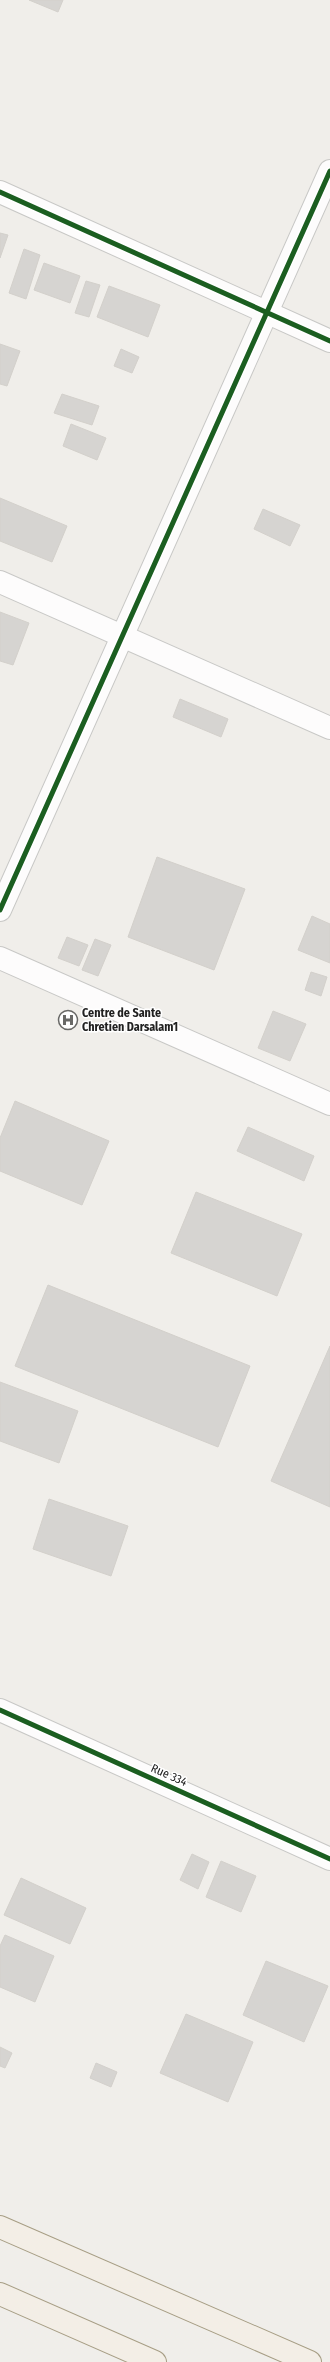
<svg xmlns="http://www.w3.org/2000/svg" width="330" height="2362" font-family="'Fira Sans Condensed',sans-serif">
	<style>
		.building { fill: #d6d4d1; stroke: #d3d0cb }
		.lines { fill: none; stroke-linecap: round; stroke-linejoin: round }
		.minor-casing { stroke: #c8c8c6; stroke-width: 24 }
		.major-casing { stroke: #a79e85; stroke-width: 24 }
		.minor { stroke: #fdfcfc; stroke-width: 22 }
		.major { stroke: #f3eee6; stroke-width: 22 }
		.cycleway-casing { stroke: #fff; stroke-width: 8 }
		.cycleway { stroke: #1b5e20; stroke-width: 5 }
		.labels { text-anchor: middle; stroke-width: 3; stroke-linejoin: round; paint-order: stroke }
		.poi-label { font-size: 12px; font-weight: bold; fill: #212121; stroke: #fff; text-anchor: start }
		.street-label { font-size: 12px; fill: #212121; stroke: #fff }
	</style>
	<rect width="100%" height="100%" fill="#f0eeea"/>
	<!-- building -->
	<g class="building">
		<path d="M29,0H63L58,12Z"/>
		<path d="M0,233L8,235L0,258Z"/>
		<path d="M24,249L40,255L26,299L9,293Z"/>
		<path d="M44,263L80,276L70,303L34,290Z"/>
		<path d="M86,281L100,285L89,317L75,313Z"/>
		<path d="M109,286L160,305L148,337L97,317Z"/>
		<path d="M0,344L20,351L7,386L0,384Z"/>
		<path d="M121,349L139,357L132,373L114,366Z"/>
		<path d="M62,394L99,406L92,425L54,413Z"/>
		<path d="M71,424L106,438L97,460L63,446Z"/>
		<path d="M0,498L67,526L52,562L0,541Z"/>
		<path d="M263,509L300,525L290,546L254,529Z"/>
		<path d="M0,612L29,623L13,665L0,661Z"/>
		<path d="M180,699L228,719L221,737L173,717Z"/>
		<path d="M157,857L245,889L214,970L128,937Z"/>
		<path d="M312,916L330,924V963L298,950Z"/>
		<path d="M67,937L88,945L79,966L58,958Z"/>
		<path d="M95,939L111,945L98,976L82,970Z"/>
		<path d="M311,972L327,977L321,996L305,990Z"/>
		<path d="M273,1011L306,1024L290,1061L258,1048Z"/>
		<path d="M15,1101L109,1141L82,1205L0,1171V1138Z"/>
		<path d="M248,1127L314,1156L304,1181L237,1151Z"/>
		<path d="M196,1192L302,1234L277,1296L171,1253Z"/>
		<path d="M48,1285L250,1366L218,1447L15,1366Z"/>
		<path d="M330,1346V1507L271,1481Z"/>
		<path d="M0,1382L78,1411L59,1463L0,1441Z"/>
		<path d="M49,1499L128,1526L111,1576L33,1549Z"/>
		<path d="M192,1854L209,1862L198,1889L180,1880Z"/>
		<path d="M221,1861L256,1876L241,1912L206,1897Z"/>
		<path d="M21,1878L86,1908L70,1944L4,1915Z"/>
		<path d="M5,1935L54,1956L35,2002L0,1987V1946Z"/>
		<path d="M266,1961L328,1986L304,2042L243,2015Z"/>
		<path d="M186,2014L253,2042L228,2102L160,2073Z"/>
		<path d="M0,2047L12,2053L5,2068L0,2066Z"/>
		<path d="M96,2063L117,2072L111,2087L90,2078Z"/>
	</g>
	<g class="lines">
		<defs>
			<g id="minor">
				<path d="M0,192L330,341"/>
				<path d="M0,582L330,728"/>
				<path d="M0,910L330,171"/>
				<path d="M0,958L330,1104"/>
				<path d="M0,1710L330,1859"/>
			</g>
			<g id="major">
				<path d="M0,2227L310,2362"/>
				<path d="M0,2294L155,2362"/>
			</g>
		</defs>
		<!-- minor casing -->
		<use href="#minor" class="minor-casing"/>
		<!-- major casing -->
		<use href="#major" class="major-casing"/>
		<!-- minor -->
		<use href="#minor" class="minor"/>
		<!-- major -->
		<use href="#major" class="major"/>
		<defs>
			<g id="cycleway">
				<path d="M0,192L330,341"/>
				<path d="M0,910L330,171"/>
				<path d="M0,1710L330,1859"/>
			</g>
		</defs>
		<!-- cycleway casing -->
		<use href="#cycleway" class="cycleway-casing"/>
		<!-- cycleway -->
		<use href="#cycleway" class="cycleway"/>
	</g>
	<!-- icons -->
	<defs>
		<symbol id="hospital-ring" viewBox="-11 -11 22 22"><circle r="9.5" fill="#fff" stroke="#696967" stroke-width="1.5"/><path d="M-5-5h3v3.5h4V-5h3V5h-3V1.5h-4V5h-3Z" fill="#696967"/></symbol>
	</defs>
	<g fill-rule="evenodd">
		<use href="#hospital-ring" x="57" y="1009" width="22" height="22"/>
	</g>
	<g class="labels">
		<!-- poi labels -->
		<g class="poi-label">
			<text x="82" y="1017">Centre de Sante<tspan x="82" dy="14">Chretien Darsalam1</tspan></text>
		</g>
		<!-- street labels -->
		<g class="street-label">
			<text transform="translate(169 1775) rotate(24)" y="4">Rue 334</text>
		</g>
	</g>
</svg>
